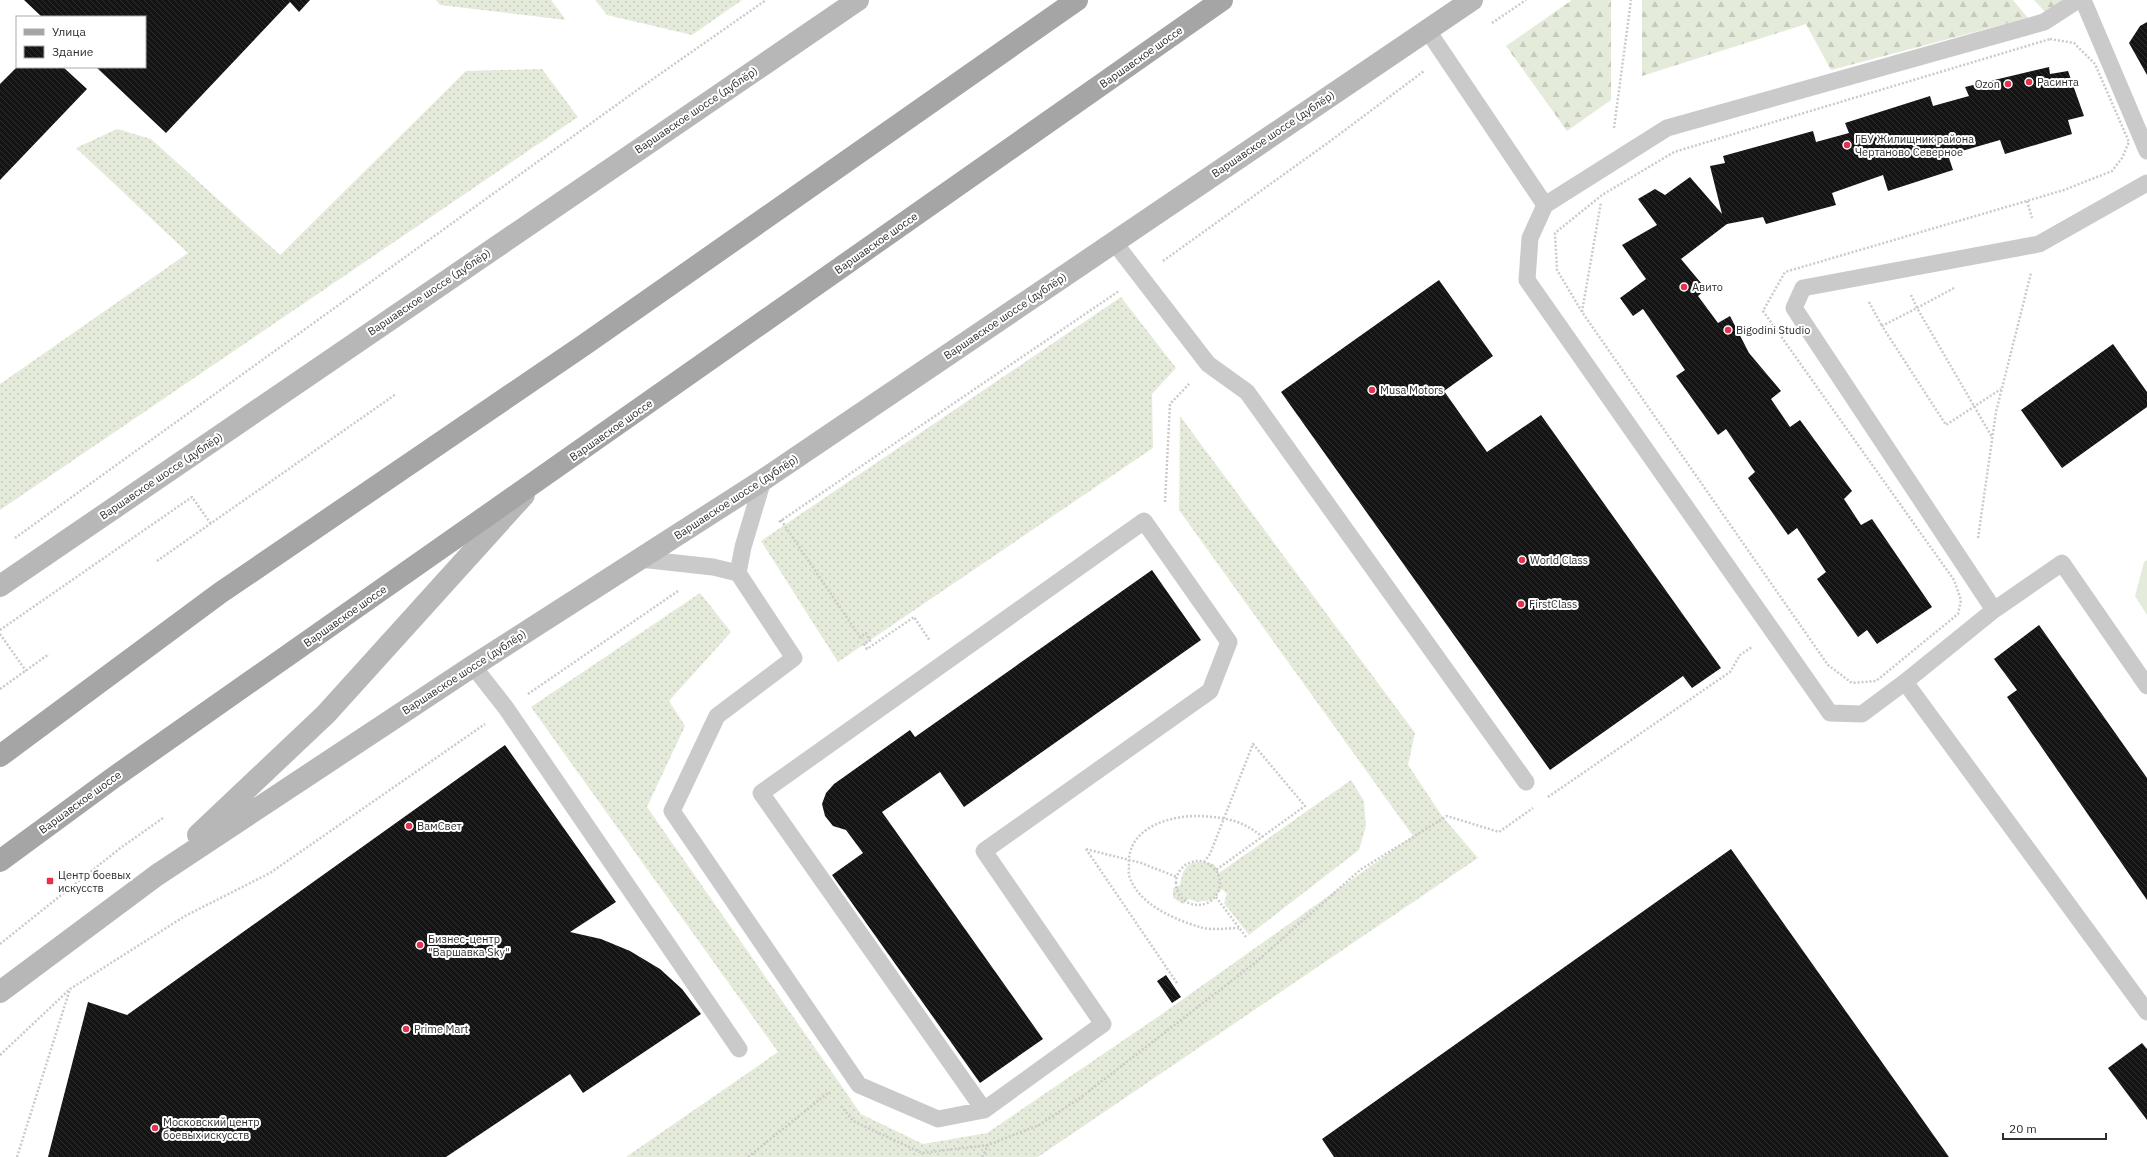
<svg xmlns="http://www.w3.org/2000/svg" width="2147" height="1157" viewBox="0 0 2147 1157" font-family="'IBM Plex Sans',sans-serif">
<defs>
<pattern id="grass-dots" width="8" height="8" patternUnits="userSpaceOnUse"><rect width="8" height="8" fill="#e5ebdb"/><path d="M2 2h.1M6 6h.1" fill="none" stroke="#c5cabc" stroke-width="1.8" stroke-linecap="round"/></pattern>
<pattern id="forest-firs" width="22" height="20" patternUnits="userSpaceOnUse"><rect width="22" height="20" fill="#e5ebdb"/><path d="M5 1l3.5 6h-7zM16 11l3.5 6h-7z" fill="#c5cabc"/></pattern>
<pattern id="building-back-hatch" width="6" height="6" patternUnits="userSpaceOnUse"><rect width="6" height="6" fill="#141414"/><path d="M-1 5l2 2M0 0l6 6M5-1l2 2" fill="none" stroke="#2e2e2e"/></pattern>
</defs>
<rect width="100%" height="100%" fill="#fff"/>
<!-- grass -->
<path fill="url(#grass-dots)" d="M 436,0 L 551,0 L 566,20 L 440,5 Z
M 595,0 L 742,0 L 692,35 L 607,15 Z
M 542,69 L 578,117 L 0,510 L 0,384 L 188,253 L 76,148 L 117,129 L 151,139 L 280,255 L 466,71 Z
M 1121,297 L 1176,368 L 1152,394 L 1153,448 L 838,662 L 761,541 Z
M 1180,416 L 1415,733 L 1408,765 L 1442,816 L 1478,858 L 1038,1157 L 626,1157 L 778,1052 L 531,707 L 700,593 L 731,632 L 669,701 L 685,726 L 647,807 L 861,1114 L 923,1144 L 987,1133 L 1162,1014 L 1413,836 L 1179,510 Z
M 1351,780 L 1364,801 L 1366,826 L 1359,850 L 1249,935 L 1224,903 L 1227,894 L 1222,889 L 1212,900 L 1197,902 L 1189,899 L 1183,904 L 1173,898 L 1173,888 L 1180,885 C 1184,861 1192,860 1214,864 L 1219,873 Z"/>
<!-- forest -->
<path fill="url(#forest-firs)" d="M 1572,0 L 1611,0 L 1611,100 L 1567,131 L 1506,46 Z
M 1642,0 L 2013,0 L 2028,18 L 1831,70 L 1806,24 L 1642,76 Z
M 2034,0 L 2065,0 L 2046,13 Z"/>
<!-- garden -->
<path fill="#e5ebdb" d="M 2147,560 L 2147,615 L 2135,596 L 2144,562 Z"/>
<!-- building -->
<path fill="url(#building-back-hatch)" d="M 24,0 L 310,0 L 299,12 L 290,2 L 166,133 L 96,67 L 145,67 L 145,17 L 42,17 Z
M 2147,22 L 2147,75 L 2129,43 L 2140,26 Z
M 17,67 L 63,67 L 87,89 L 0,180 L 0,84 Z
M 2049,67 L 2050,74 L 2068,71 L 2084,116 L 2068,120 L 2072,134 L 2005,154 L 2000,140 L 1948,155 L 1953,170 L 1888,191 L 1883,175 L 1832,193 L 1836,205 L 1766,224 L 1763,217 L 1727,224 L 1681,259 L 1706,289 L 1698,296 L 1718,323 L 1730,316 L 1749,353 L 1781,391 L 1771,399 L 1790,427 L 1800,420 L 1852,491 L 1844,499 L 1861,525 L 1872,519 L 1932,607 L 1877,644 L 1867,630 L 1858,637 L 1817,579 L 1826,572 L 1797,528 L 1788,535 L 1748,478 L 1755,472 L 1726,429 L 1718,435 L 1676,376 L 1685,370 L 1643,309 L 1633,316 L 1620,298 L 1646,279 L 1622,245 L 1657,225 L 1638,199 L 1655,189 L 1665,195 L 1690,177 L 1722,214 L 1710,166 L 1725,163 L 1723,156 L 1813,131 L 1816,142 L 1849,133 L 1845,123 L 1930,96 L 1933,106 L 1969,96 L 1965,87 Z
M 1439,280 L 1493,356 L 1444,391 L 1487,452 L 1541,415 L 1721,668 L 1692,688 L 1683,676 L 1550,770 L 1281,392 Z
M 2113,344 L 2147,392 L 2147,407 L 2062,468 L 2021,410 Z
M 1152,570 L 1201,640 L 964,807 L 940,772 L 882,812 L 1043,1039 L 980,1083 L 832,875 L 863,853 L 846,830 L 833,826 L 825,816 L 822,804 L 826,793 L 834,784 L 910,730 L 915,737 Z
M 2039,625 L 2147,778 L 2147,900 L 2007,697 L 2017,690 L 1994,659 Z
M 505,745 L 616,902 L 570,932 L 601,939 L 630,951 L 660,969 L 682,989 L 701,1014 L 583,1093 L 570,1074 L 446,1157 L 48,1157 L 88,1002 L 127,1015 Z
M 1731,849 L 1949,1157 L 1334,1157 L 1322,1139 Z
M 1166,975 L 1181,997 L 1172,1003 L 1157,981 Z
M 2142,1043 L 2147,1049 L 2147,1120 L 2108,1068 Z"/>
<g fill="none" stroke-linecap="round" stroke-linejoin="round">
<!-- path -->
<path stroke="#cacaca" stroke-width="2.5" stroke-dasharray="2 2" stroke-linecap="butt" d="M 1492,23 L 1526,0
M 2050,39 L 2074,43 L 2095,64 L 2129,142 L 2122,158 L 2112,171 L 2064,190 L 1785,272 L 1763,311 L 1954,580 L 1961,600 L 1958,614 L 1876,681 L 1852,683 L 1828,665 L 1582,312 L 1557,270 L 1555,233 L 1602,195 L 1674,152 Z
M 1614,128 L 1631,0
M 2027,201 L 2032,218
M 1163,261 L 1329,142 L 1424,71
M 1954,288 L 1917,308 L 1992,437
M 1911,295 L 1917,308 L 1882,326 L 1946,425 L 2001,389
M 1869,302 L 1882,326
M 1582,312 L 1601,202
M 1165,502 L 1170,404 L 1190,383
M 781,520 L 860,637 L 866,633 L 870,641 L 864,644 L 867,649 L 914,617 L 930,641
M 779,522 L 1119,291
M 15,538 L 640,88 L 766,0
M 1978,538 L 1996,412 L 2031,273
M 157,561 L 396,394
M 0,630 L 192,497 L 211,524
M 0,634 L 26,671
M 0,689 L 49,654
M 528,694 L 678,591
M 1548,797 L 1730,672 L 1740,655 L 1752,647
M 1086,849 L 1177,983
M 1086,849 L 1141,863 L 1177,877
M1176 883a22 22 0 1 1 44 0a22 22 0 1 1-44 0Z
M 1204,862 L 1210,854 L 1253,744 L 1305,806 L 1216,870
M 1216,897 L 1246,937
M 1239,928 C 1227,928 1211,931 1200,927 C 1175,920 1139,904 1130,878 C 1128,874 1129,869 1129,866 C 1126,827 1171,815 1201,816 C 1228,818 1241,820 1263,837
M 0,944 L 119,849 L 163,818
M 0,1055 L 70,989
M 841,1106 L 853,1121 L 922,1153 L 988,1145 L 1039,1125 L 1080,1098 L 1256,962 L 1360,870 L 1447,816 L 1499,832 L 1533,808
M 17,1157 L 70,989 L 185,916 L 270,873 L 485,724
M 748,1157 L 829,1092 L 830,1093
M 982,1157 L 988,1146"/>
<!-- lane -->
<path stroke="#cacaca" stroke-width="17" d="M 2083,0 L 2147,151
M 1428,31 L 1545,205 L 1530,238 L 1527,280 L 1830,713 L 1862,714 L 1905,682 L 2147,1012
M 1545,205 L 1667,128 L 2044,22 L 2078,0
M 1114,242 L 1208,364 L 1247,392 L 1526,782
M 640,559 L 713,567 L 738,573 L 794,658 L 717,716 L 672,811 L 859,1085 L 938,1119 L 984,1110 L 1103,1024 L 984,851 L 1210,691 L 1229,642 L 1144,521 L 761,793 L 984,1110
M 738,573 L 743,547 L 763,480
M 1994,610 L 1794,308 L 1803,288 L 2039,244 L 2147,183
M 473,666 L 506,708 L 739,1049
M 1905,682 L 1994,610 L 2062,563 L 2147,686"/>
<!-- secondary -->
<path stroke="#b7b7b7" stroke-width="22" d="M 0,586 L 858,0
M 198,835 L 326,714 L 524,495
M 0,992 L 157,875 L 473,666 L 763,480 L 1472,0"/>
<!-- primary -->
<path stroke="#a5a5a5" stroke-width="22" d="M 0,756 L 220,593 L 584,345 L 1077,0
M 0,861 L 113,778 L 1222,0"/>
</g>
<!-- markers -->
<g fill="#e33150" stroke="#fff" stroke-width="1.5">
<circle cx="2029" cy="82" r="4"/>
<circle cx="2008" cy="84" r="4"/>
<circle cx="1847" cy="145" r="4"/>
<circle cx="1684" cy="287" r="4"/>
<circle cx="1728" cy="330" r="4"/>
<circle cx="1372" cy="390" r="4"/>
<circle cx="1522" cy="560" r="4"/>
<circle cx="1521" cy="604" r="4"/>
<circle cx="409" cy="826" r="4"/>
<rect x="46" y="877" width="8" height="8" rx="2"/>
<circle cx="420" cy="945" r="4"/>
<circle cx="406" cy="1029" r="4"/>
<circle cx="155" cy="1128" r="4"/>
</g>
<g text-anchor="middle" stroke-width="4" stroke-linejoin="round" paint-order="stroke">
<!-- street labels -->
<g font-size="11" fill="#2d2d2d" stroke="#fff">
<text transform="translate(1141 57) rotate(-35)" y="4">Варшавское шоссе</text>
<text transform="translate(696 110) rotate(-34)" y="4">Варшавское шоссе (дублёр)</text>
<text transform="translate(1273 134) rotate(-34)" y="4">Варшавское шоссе (дублёр)</text>
<text transform="translate(876 243) rotate(-35)" y="4">Варшавское шоссе</text>
<text transform="translate(429 292) rotate(-34)" y="4">Варшавское шоссе (дублёр)</text>
<text transform="translate(1005 316) rotate(-34)" y="4">Варшавское шоссе (дублёр)</text>
<text transform="translate(611 430) rotate(-35)" y="4">Варшавское шоссе</text>
<text transform="translate(161 476) rotate(-34)" y="4">Варшавское шоссе (дублёр)</text>
<text transform="translate(736 497) rotate(-33)" y="4">Варшавское шоссе (дублёр)</text>
<text transform="translate(345 616) rotate(-35)" y="4">Варшавское шоссе</text>
<text transform="translate(464 672) rotate(-33)" y="4">Варшавское шоссе (дублёр)</text>
<text transform="translate(80 802) rotate(-36)" y="4">Варшавское шоссе</text>
</g>
<!-- poi labels -->
<g font-size="11" fill="#2d2d2d" stroke="#fff" text-anchor="start">
<text x="2037" y="86">Расинта</text>
<text x="2000" y="88" text-anchor="end">Ozon</text>
<text x="1855" y="143">ГБУ Жилищник района<tspan x="1855" dy="13">Чертаново Северное</tspan></text>
<text x="1692" y="291">Авито</text>
<text x="1736" y="334">Bigodini Studio</text>
<text x="1380" y="394">Musa Motors</text>
<text x="1530" y="564">World Class</text>
<text x="1529" y="608">FirstClass</text>
<text x="417" y="830">ВамСвет</text>
<text x="58" y="879">Центр боевых<tspan x="58" dy="13">искусств</tspan></text>
<text x="428" y="943">Бизнес-центр<tspan x="428" dy="13">"Варшавка Sky"</tspan></text>
<text x="414" y="1033">Prime Mart</text>
<text x="163" y="1126">Московский центр<tspan x="163" dy="13">боевых искусств</tspan></text>
</g>
</g>
<!-- legend -->
<rect x="16" y="16" width="130" height="52" fill="#ffffff" stroke="#ababab"/>
<rect x="24" y="29" width="20" height="6" fill="#a5a5a5" stroke="#ababab"/>
<text x="52" y="36" font-size="12" fill="#2d2d2d">Улица</text>
<rect x="24" y="46" width="20" height="12" fill="url(#building-back-hatch)" stroke="#ababab"/>
<text x="52" y="56" font-size="12" fill="#2d2d2d">Здание</text>
<!-- scale -->
<path d="M2003 1133v6h103v-6" fill="none" stroke="#2d2d2d" stroke-width="2"/>
<text x="2009" y="1133" font-size="12" fill="#2d2d2d" stroke="#ffffff" stroke-width="3" paint-order="stroke">20 m</text>
</svg>
